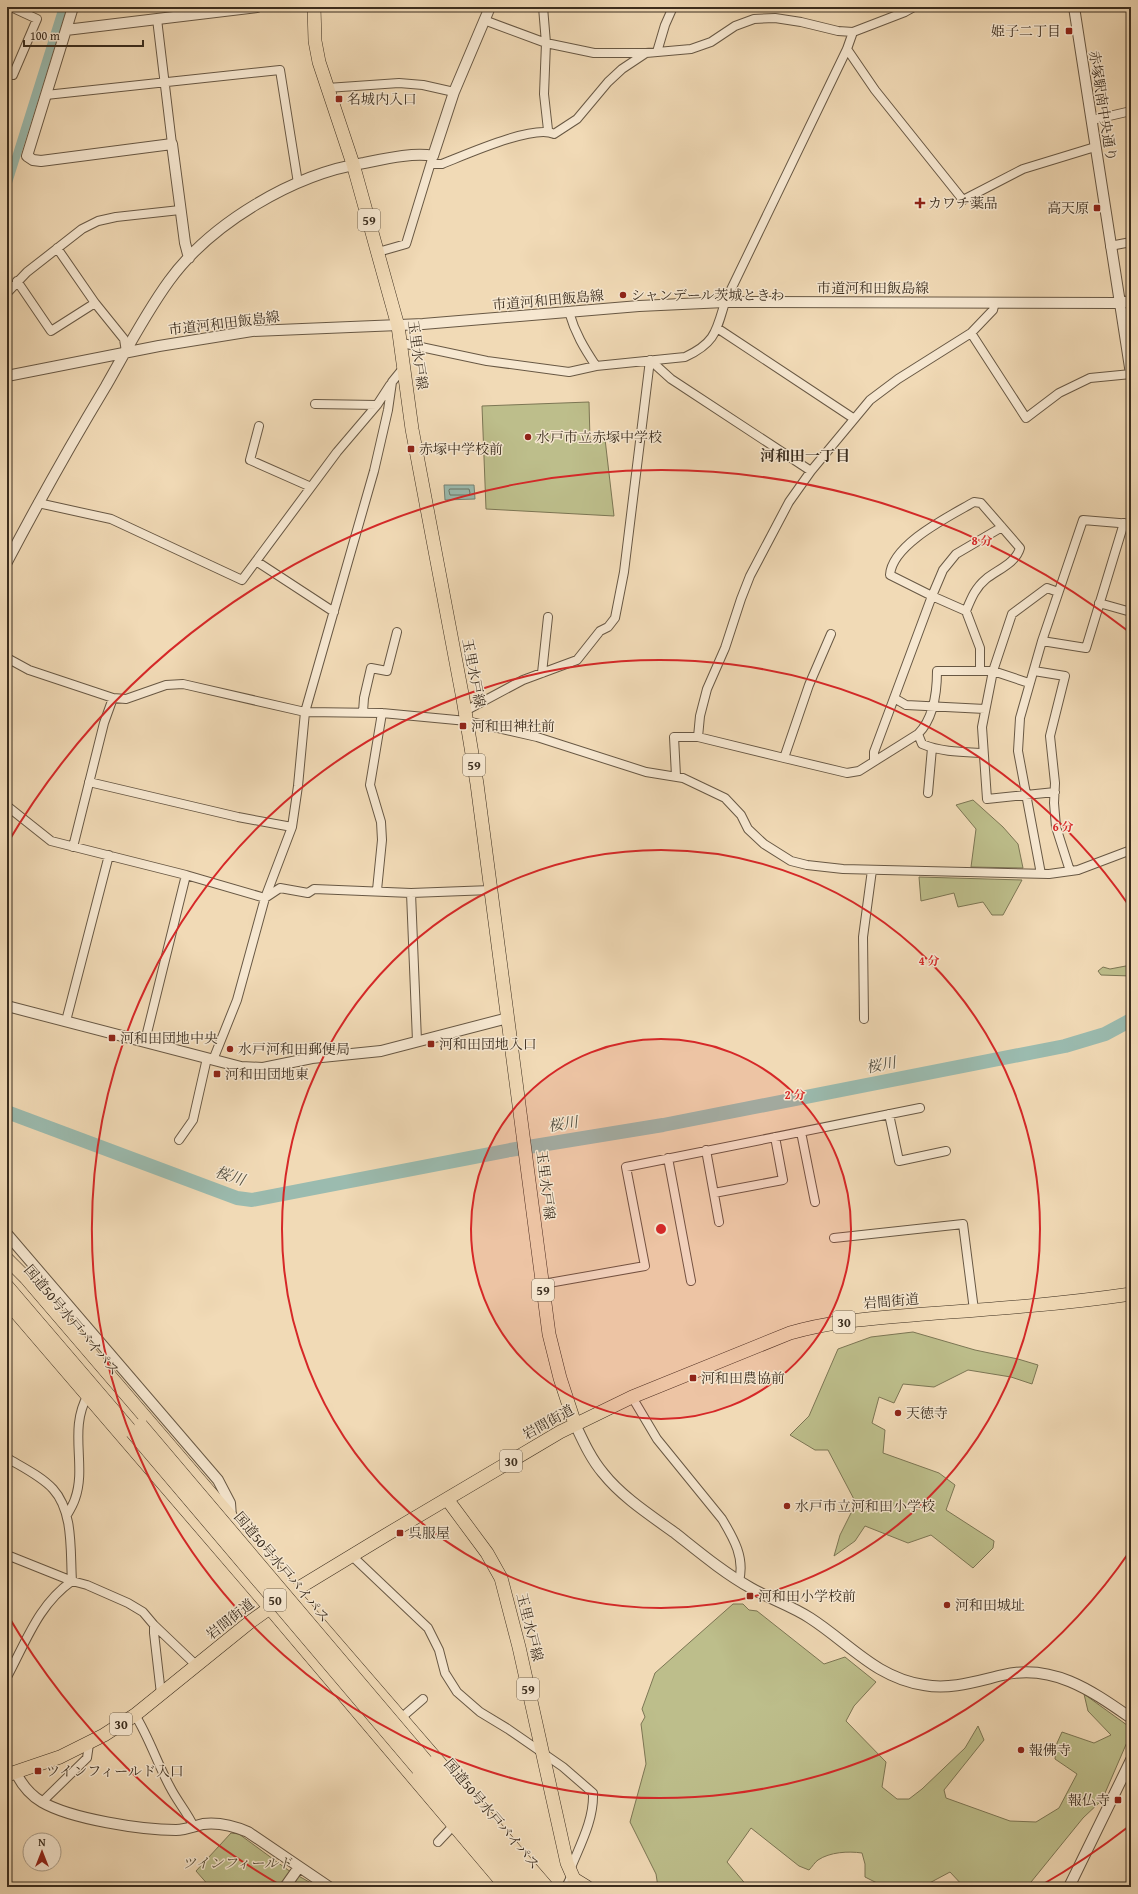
<svg xmlns="http://www.w3.org/2000/svg" width="1138" height="1894" viewBox="0 0 1138 1894" font-family="'Gentium Book Plus','Noto Serif JP',serif">
<rect width="100%" height="100%" fill="#f1dab6"/>
<filter id="stains"><feTurbulence type="fractalNoise" baseFrequency=".005" numOctaves="4"/><feColorMatrix values="0 0 0 0 .2 0 0 0 0 .09 0 0 0 0 .02 0 0 0 .5 -.17"/></filter>
<radialGradient id="worn" r=".72"><stop offset=".6" stop-color="#630" stop-opacity="0"/><stop offset="1" stop-color="#630" stop-opacity=".3"/></radialGradient>
<!-- green -->
<path fill="#bdbe8b" stroke="#7c7654" d="M 589,402 L 590,440 L 605,439 L 614,516 L 486,509 L 482,406 Z
M 973,800 L 1003,827 L 1018,844 L 1023,868 L 971,867 L 976,829 L 956,805 Z
M 919,877 L 1022,880 L 1003,915 L 992,915 L 983,902 L 958,907 L 954,893 L 921,901 Z
M 1131,965 L 1131,976 L 1101,975 L 1098,971 L 1103,967 L 1110,969 Z
M 913,1332 L 975,1350 L 1018,1359 L 1038,1365 L 1032,1384 L 1011,1377 L 968,1370 L 934,1387 L 903,1384 L 894,1403 L 879,1397 L 872,1423 L 885,1430 L 883,1453 L 939,1473 L 955,1485 L 946,1510 L 994,1541 L 993,1548 L 973,1568 L 931,1535 L 908,1543 L 865,1526 L 855,1541 L 834,1556 L 840,1535 L 856,1503 L 828,1450 L 815,1450 L 790,1435 L 809,1416 L 838,1349 L 871,1337 Z
M 733,1604 L 743,1604 L 749,1610 L 757,1611 L 824,1664 L 845,1657 L 876,1682 L 854,1706 L 846,1721 L 886,1762 L 882,1787 L 897,1799 L 909,1799 L 922,1789 L 965,1748 L 978,1726 L 984,1740 L 944,1790 L 946,1798 L 1010,1821 L 1036,1822 L 1059,1808 L 1077,1774 L 1055,1759 L 1057,1743 L 1062,1732 L 1094,1743 L 1111,1735 L 1088,1711 L 1084,1694 L 1131,1728 L 1131,1733 L 1102,1800 L 1083,1818 L 1027,1887 L 964,1887 L 950,1872 L 922,1887 L 885,1887 L 865,1877 L 865,1864 L 862,1853 C 848,1851 830,1852 818,1860 C 815,1862 812,1867 809,1870 L 799,1866 L 751,1828 L 727,1862 L 748,1887 L 658,1887 L 656,1874 L 630,1822 L 646,1764 L 641,1724 L 645,1717 L 642,1709 L 655,1673 Z
M 231,1833 L 239,1834 L 288,1870 L 318,1887 L 210,1887 L 196,1871 Z"/>
<!-- water -->
<path fill="#9bbbaf" stroke="#758275" d="M 444,485 L 474,485 L 475,499 L 445,500 Z"/>
<g fill="none" stroke-linecap="round" stroke-linejoin="round">
<!-- shore -->
<path stroke="#6b7466" stroke-width="1" d="M 450,489 L 469,489 L 470,493 L 469,495 L 450,495 L 449,491 Z"/>
<!-- canal -->
<path stroke="#9bbbaf" stroke-width="8" d="M 7,186 L 63,7"/>
<!-- river -->
<path stroke="#9bbbaf" stroke-width="14" d="M 7,1112 L 237,1198 L 252,1200 L 510,1150 L 663,1125 L 1065,1046 L 1105,1034 L 1131,1020"/>
<defs>
<path id="minor" d="M 543,7 L 546,43 L 544,94 L 548,130
M 157,19 L 172,144
M 484,20 L 546,43 L 594,53 L 645,53
M 847,49 L 875,90 L 963,200 L 1023,169 L 1095,147
M 657,52 L 665,25 L 673,7
M 7,73 L 13,75 L 37,19 L 11,7
M 327,88 L 399,83 L 423,85 L 454,92
M 46,95 L 280,70 L 298,183
M 1092,120 L 1131,111
M 431,164 L 442,164 C 465,155 534,124 554,134 L 577,119 L 608,82 L 622,69 L 646,53 L 691,49 L 711,42 L 735,26 L 754,19 L 775,18 L 801,22 L 838,31 L 853,32 L 905,12 L 914,7
M 1110,246 L 1131,242
M 57,248 L 95,303 L 124,339 L 126,352
M 378,252 L 406,244 L 432,159
M 17,281 L 51,331 L 95,303
M 7,293 L 27,272 L 82,229 L 98,221 L 116,217 L 180,210
M 569,312 C 575,333 584,348 596,366
M 717,328 L 853,418
M 971,333 L 1026,418 L 1059,393 L 1090,378 L 1131,374
M 402,343 L 487,361 L 569,372 L 596,366 L 685,357 C 715,343 716,332 725,302 L 847,49 L 853,32
M 650,360 L 671,379 L 811,471
M 315,404 L 377,405 L 390,385
M 259,426 L 250,460 L 311,487
M 38,503 L 111,519 L 242,580 L 337,452 L 377,405
M 256,561 L 334,612
M 1099,603 L 1131,612
M 966,611 C 971,599 975,588 986,579 C 997,570 1016,563 1020,548 L 981,503 L 974,502 C 950,516 892,544 890,575 L 932,596 L 966,611 L 980,648 L 980,671
M 1042,641 L 1086,648 L 1124,523
M 7,658 L 29,670 L 113,698 L 126,699 L 166,685 L 183,684 L 305,712 L 382,713 L 467,721 L 537,737 L 646,772 L 683,778 L 725,798 L 741,815 L 748,829 L 764,844 L 791,861 L 807,865 L 843,869 L 1049,874 L 1078,870 L 1131,850
M 1034,671 L 1065,676 L 1050,736 L 1055,783 L 1054,803 L 1056,827 L 1070,871
M 542,673 L 548,617
M 894,698 L 906,705 L 985,709
M 465,711 L 523,680 L 577,660 L 600,631 L 608,627 L 615,618 L 624,572 L 650,360
M 363,712 L 364,698 L 371,668 L 387,671 L 397,632
M 918,734 L 922,744 C 941,752 962,752 983,753
M 698,737 L 784,758 L 809,685 L 831,634
M 784,758 L 847,773 L 859,771 L 918,734 C 934,718 937,692 937,671 L 993,671 L 1029,683
M 874,761 L 874,752 L 932,596 L 943,570 L 956,554 L 1002,527
M 676,776 L 674,737 L 698,737 L 700,716 L 707,689 L 725,648 L 741,599 L 750,576 L 789,502 L 811,471 L 870,400 L 898,379 L 971,333 L 993,310 L 995,302
M 89,782 L 238,817 L 292,827
M 1055,792 L 987,799 L 982,727 L 993,671 L 1012,614 L 1047,588 L 1058,592
M 928,793 L 932,748
M 7,806 L 51,841 L 186,875 L 265,898 L 280,888 L 308,893 L 314,889 L 411,893 L 491,890
M 73,847 L 104,723 L 113,698
M 1041,874 L 1018,751 L 1020,718 L 1042,641 L 1083,520 L 1131,524
M 377,890 L 382,840 L 381,822 L 370,785 L 382,713
M 411,893 L 417,1041
M 864,1019 L 863,937 L 872,870
M 66,1021 L 109,855
M 145,1041 L 186,875
M 213,1060 L 237,1000 L 265,898 L 292,827 L 298,786 L 305,712 L 374,471 L 388,410 L 392,382 L 405,366
M 889,1114 L 899,1161 L 946,1151
M 801,1132 L 815,1202
M 179,1140 L 193,1120 L 207,1058
M 706,1150 L 719,1222
M 668,1158 L 691,1281
M 714,1193 L 783,1180 L 775,1137
M 834,1238 L 963,1224 L 974,1310
M 543,1284 L 645,1266 L 626,1167 L 920,1108
M 632,1397 L 657,1439 L 722,1519 C 734,1539 745,1558 739,1581
M 7,1458 C 22,1467 41,1476 53,1489 C 74,1512 70,1552 72,1581
M 67,1515 C 70,1510 73,1505 75,1499 C 87,1466 68,1429 88,1395
M 7,1555 L 72,1581 L 87,1585 L 128,1603 L 143,1612 L 154,1625 L 196,1665
M 351,1555 L 428,1628 L 439,1650 L 445,1673 L 457,1692 L 480,1712 L 508,1729 L 563,1767 L 593,1793 C 594,1820 580,1845 570,1870
M 154,1625 L 154,1633 L 161,1694
M 7,1677 C 26,1642 38,1605 72,1581
M 135,1715 C 149,1737 157,1763 170,1787 C 177,1801 187,1812 194,1827
M 401,1718 L 423,1699
M 42,1802 L 87,1758 L 89,1744
M 438,1842 L 453,1826
M 566,1887 L 572,1875"/>
<path id="tertiary" d="M 73,7 L 27,156 L 33,160 L 41,161 L 172,144 L 185,243 L 189,258
M 1074,7 L 1131,374
M 66,30 L 257,7
M 7,376 L 159,346 L 252,331 L 423,324 L 639,306 L 725,302 L 1119,303 L 1131,301
M 7,562 C 38,503 71,444 106,386 C 126,351 145,314 169,281 C 211,223 294,174 364,163 C 384,159 414,152 433,156 L 454,92 L 490,7
M 7,1006 L 241,1067 L 263,1068 L 312,1058 L 381,1051 L 508,1018
M 7,1234 L 218,1480 L 230,1503 L 231,1517
M 575,1424 C 583,1441 591,1459 603,1473 C 622,1497 650,1515 675,1533 C 699,1552 724,1573 751,1588 C 770,1599 792,1606 810,1618 C 849,1643 876,1678 924,1685 C 951,1690 977,1681 1003,1675 C 1053,1663 1092,1691 1131,1718
M 16,1773 C 22,1785 30,1795 42,1802 C 71,1819 142,1830 176,1830 C 185,1830 195,1826 203,1824 C 219,1822 234,1826 248,1832 L 329,1887
M 285,1887 L 299,1867
M 1069,1887 L 1131,1760"/>
<path id="primary" d="M 314,7 L 315,41 L 319,62 L 353,164 L 398,326 L 412,429 L 463,699 L 477,784 L 549,1334 L 560,1378 L 575,1424
M 447,1499 L 487,1553 L 501,1578 L 519,1647 L 567,1863 L 574,1879 L 587,1887
M 7,1775 L 60,1757 L 104,1735 L 135,1715 L 250,1622 L 292,1592 L 386,1535 L 560,1432 L 632,1397 L 790,1333 C 834,1320 880,1318 925,1314 C 994,1309 1063,1304 1131,1294"/>
<path id="trunk" d="M 7,1259 L 26,1278 L 231,1517 L 292,1592 L 547,1887
M 7,1286 L 132,1432
M 7,1302 L 257,1593 L 506,1887
M 426,1761 L 533,1887
M 418,1769 L 518,1887"/>
</defs>
<!-- minor casing -->
<use href="#minor" stroke="#685844" stroke-width="10"/>
<!-- tertiary casing -->
<use href="#tertiary" stroke="#685844" stroke-width="12"/>
<!-- primary casing -->
<use href="#primary" stroke="#3b2d1e" stroke-width="14"/>
<!-- trunk casing -->
<use href="#trunk" stroke="#3b2d1e" stroke-width="14"/>
<!-- minor -->
<use href="#minor" stroke="#f6e7d0" stroke-width="8"/>
<!-- tertiary -->
<use href="#tertiary" stroke="#f6e7d0" stroke-width="10"/>
<!-- primary -->
<use href="#primary" stroke="#f1dab6" stroke-width="13"/>
<!-- trunk -->
<use href="#trunk" stroke="#f1dab6" stroke-width="13"/>
<defs>
<path id="trunk-bridge" d="M 141,1425 L 426,1761
M 132,1432 L 418,1769"/>
</defs>
<!-- trunk-bridge casing -->
<use href="#trunk-bridge" stroke="#3b2d1e" stroke-width="14" stroke-linecap="butt"/>
<!-- trunk-bridge -->
<use href="#trunk-bridge" stroke="#f1dab6" stroke-width="13"/>
</g>
<!-- distance rings -->
<circle cx="661" cy="1229" r="190" fill="#d62828" fill-opacity=".12"/>
<g fill="none" stroke="#d62828" stroke-width="2">
<circle cx="661" cy="1229" r="190"/>
<circle cx="661" cy="1229" r="379"/>
<path d="M1130 1551A569 569 0 1 1 1130 907"/>
<path d="M1128 1827A759 759 0 0 1 1040 1886M282 1886A759 759 0 0 1 7 1614M7 844A759 759 0 0 1 1128 631"/>
</g>
<!-- markers -->
<g fill="#8f2418" stroke="#f6e7d0" stroke-width="1.5">
<rect x="1065" y="27" width="8" height="8" rx="2"/>
<rect x="335" y="95" width="8" height="8" rx="2"/>
<path d="M918 197h4v4h4v4h-4v4h-4v-4h-4v-4h4z"/>
<rect x="1093" y="204" width="8" height="8" rx="2"/>
<circle cx="623" cy="295" r="4"/>
<circle cx="528" cy="437" r="4"/>
<rect x="407" y="445" width="8" height="8" rx="2"/>
<rect x="459" y="722" width="8" height="8" rx="2"/>
<rect x="108" y="1034" width="8" height="8" rx="2"/>
<rect x="427" y="1040" width="8" height="8" rx="2"/>
<circle cx="230" cy="1049" r="4"/>
<rect x="213" y="1070" width="8" height="8" rx="2"/>
<rect x="689" y="1374" width="8" height="8" rx="2"/>
<circle cx="898" cy="1413" r="4"/>
<circle cx="787" cy="1506" r="4"/>
<rect x="396" y="1529" width="8" height="8" rx="2"/>
<rect x="746" y="1592" width="8" height="8" rx="2"/>
<circle cx="947" cy="1605" r="4"/>
<circle cx="1021" cy="1750" r="4"/>
<rect x="34" y="1767" width="8" height="8" rx="2"/>
<rect x="1114" y="1796" width="8" height="8" rx="2"/>
</g>
<g text-anchor="middle" stroke-width="3" stroke-linejoin="round" paint-order="stroke">
<!-- shield labels -->
<g fill="#f6e7d0" stroke="#736553" stroke-width="1">
<rect x="358" y="209" width="22" height="22" rx="3"/>
<rect x="463" y="754" width="22" height="22" rx="3"/>
<rect x="532" y="1279" width="22" height="22" rx="3"/>
<rect x="833" y="1311" width="22" height="22" rx="3"/>
<rect x="500" y="1450" width="22" height="22" rx="3"/>
<rect x="264" y="1589" width="22" height="22" rx="3"/>
<rect x="517" y="1678" width="22" height="22" rx="3"/>
<rect x="110" y="1713" width="22" height="22" rx="3"/>
</g>
<g font-size="13" font-weight="bold" fill="#3b2d1e">
<text x="369" y="225">59</text>
<text x="474" y="770">59</text>
<text x="543" y="1295">59</text>
<text x="844" y="1327">30</text>
<text x="511" y="1466">30</text>
<text x="275" y="1605">50</text>
<text x="528" y="1694">59</text>
<text x="121" y="1729">30</text>
</g>
<!-- poi labels -->
<g font-size="14" fill="#3b2d1e" stroke="#f6e7d0" text-anchor="start">
<text x="1061" y="36" text-anchor="end">姫子二丁目</text>
<text x="347" y="104">名城内入口</text>
<text x="928" y="208">カワチ薬品</text>
<text x="1089" y="213" text-anchor="end">高天原</text>
<text x="631" y="300">シャンデール茨城ときわ</text>
<text x="536" y="442">水戸市立赤塚中学校</text>
<text x="419" y="454">赤塚中学校前</text>
<text x="471" y="731">河和田神社前</text>
<text x="120" y="1043">河和田団地中央</text>
<text x="439" y="1049">河和田団地入口</text>
<text x="238" y="1054">水戸河和田郵便局</text>
<text x="225" y="1079">河和田団地東</text>
<text x="701" y="1383">河和田農協前</text>
<text x="906" y="1418">天徳寺</text>
<text x="795" y="1511">水戸市立河和田小学校</text>
<text x="408" y="1538">呉服屋</text>
<text x="758" y="1601">河和田小学校前</text>
<text x="955" y="1610">河和田城址</text>
<text x="1029" y="1755">報佛寺</text>
<text x="46" y="1776">ツインフィールド入口</text>
<text x="1110" y="1805" text-anchor="end">報仏寺</text>
</g>
<!-- street labels -->
<g font-size="14" fill="#3b2d1e" stroke="#f6e7d0">
<text transform="translate(1103 106) rotate(81)" y="5">赤塚駅南中央通り</text>
<text x="873" y="293">市道河和田飯島線</text>
<text transform="translate(548 300) rotate(-5)" y="5">市道河和田飯島線</text>
<text transform="translate(224 323) rotate(-7)" y="5">市道河和田飯島線</text>
<text transform="translate(418 355) rotate(82)" y="5">玉里水戸線</text>
<text transform="translate(474 673) rotate(79)" y="5">玉里水戸線</text>
<text transform="translate(546 1185) rotate(83)" y="5">玉里水戸線</text>
<text transform="translate(891 1301) rotate(-5)" y="5">岩間街道</text>
<text transform="translate(72 1320) rotate(50)" y="5">国道50号水戸バイパス</text>
<text transform="translate(548 1422) rotate(-29)" y="5">岩間街道</text>
<text transform="translate(282 1567) rotate(50)" y="5">国道50号水戸バイパス</text>
<text transform="translate(230 1619) rotate(-38)" y="5">岩間街道</text>
<text transform="translate(530 1627) rotate(76)" y="5">玉里水戸線</text>
<text transform="translate(492 1814) rotate(50)" y="5">国道50号水戸バイパス</text>
</g>
<!-- park labels -->
<g font-size="14" font-style="italic" fill="#554a34" stroke="#f6e7d0">
<text x="237" y="1868">ツインフィールド</text>
</g>
<!-- neighbourhood labels -->
<g font-size="15" font-weight="bold" fill="#3b2d1e" stroke="#f6e7d0">
<text x="805" y="461">河和田一丁目</text>
</g>
<!-- water labels -->
<g font-size="15" font-style="italic" fill="#535042" stroke="#f6e7d0">
<text transform="translate(881 1065) rotate(-11)" y="5">桜川</text>
<text transform="translate(563 1124) rotate(-9)" y="5">桜川</text>
<text transform="translate(230 1176) rotate(18)" y="5">桜川</text>
</g>
</g>
<circle cx="661" cy="1229" r="6" fill="#d62828" stroke="#f6e7d0" stroke-width="2"/>
<g font-size="12" text-anchor="middle" font-weight="bold" fill="#d62828" stroke="#f6e7d0" stroke-width="3" stroke-linejoin="round" paint-order="stroke">
<text x="982" y="545">8 分</text>
<text x="1063" y="831">6 分</text>
<text x="929" y="965">4 分</text>
<text x="795" y="1099">2 分</text>
</g>
<!-- margin -->
<rect width="1138" height="1894" fill="none" stroke="#f1dab6" stroke-width="24"/>
<rect x="8" y="8" width="1122" height="1878" fill="none" stroke="#3b2d1e" stroke-width="2"/>
<rect x="12" y="12" width="1114" height="1870" fill="none" stroke="#3b2d1e"/>
<!-- north arrow -->
<g transform="translate(42 1852)"><circle r="19" fill="#f6e7d0" stroke="#ab9d89"/>
<path d="M0-3L7 15L0 10L-7 15Z" fill="#8f2418"/>
<text y="-6" font-size="11" font-weight="bold" text-anchor="middle" fill="#3b2d1e">N</text>
</g>
<!-- scale -->
<path d="M24 40v6h119v-6" fill="none" stroke="#3b2d1e" stroke-width="2"/>
<text x="30" y="40" font-size="12" fill="#3b2d1e" stroke="#f6e7d0" stroke-width="3" paint-order="stroke">100 m</text>
<rect width="100%" height="100%" filter="url(#stains)"/>
<rect width="100%" height="100%" fill="url(#worn)"/>
</svg>
